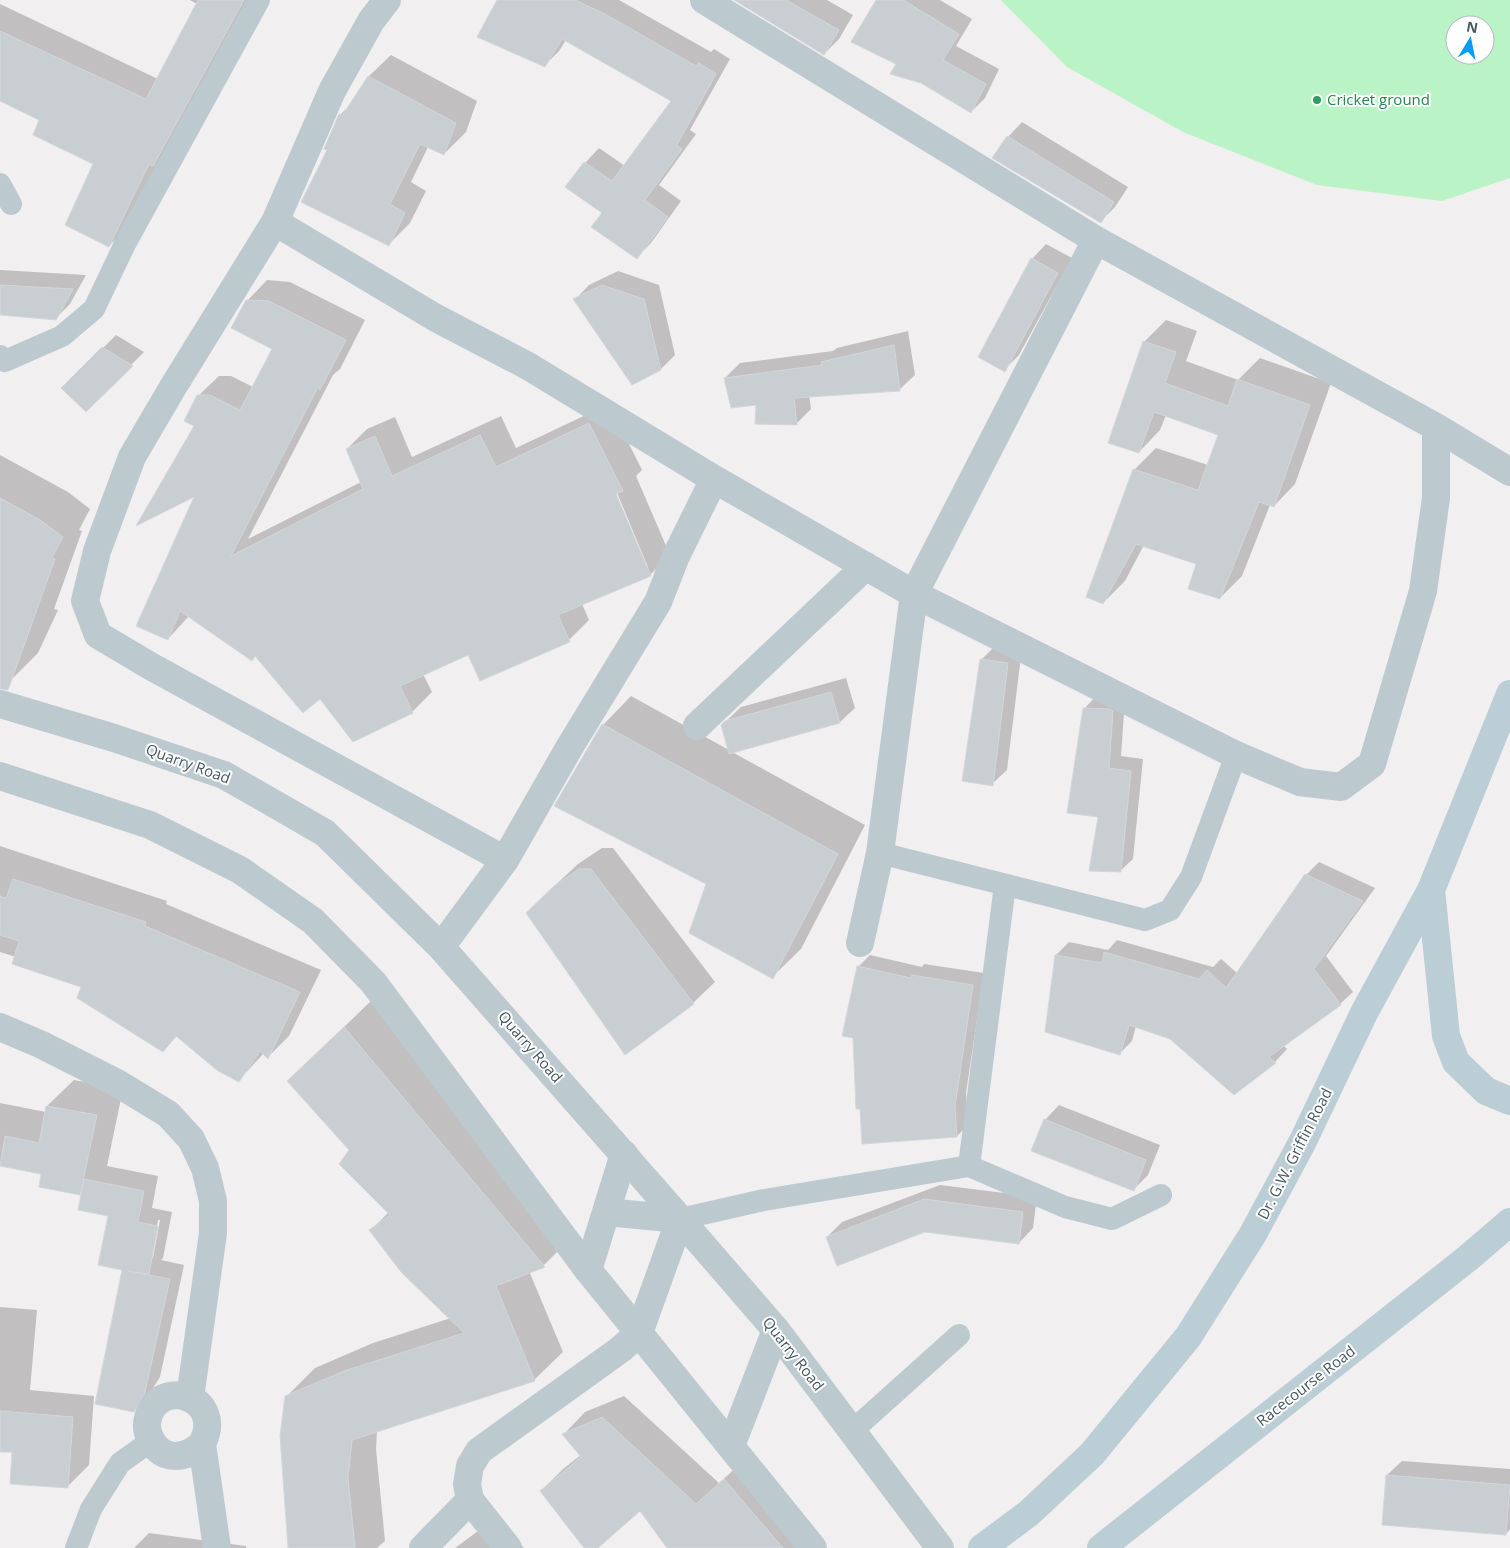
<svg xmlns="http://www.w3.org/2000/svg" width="1510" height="1548" viewBox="0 0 1510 1548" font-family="'Open Sans',sans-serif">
<rect width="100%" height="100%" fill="#f2eff0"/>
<!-- green -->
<path fill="#baf3c5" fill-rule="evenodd" d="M 1001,0 L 1510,0 L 1510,178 L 1442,201 L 1317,185 L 1183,132 L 1067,67 ZM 1455,25 L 1485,25 L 1485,55 L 1455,55 Z"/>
<!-- shadow -->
<path fill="#0003" fill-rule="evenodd" d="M 190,0 L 251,0 L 127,228 L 109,246 L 95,163 L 41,119 L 0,100 L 0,4 L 158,79 L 197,4 Z
M 498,0 L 619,0 L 711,52 L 714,49 L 730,59 L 690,130 L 696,134 L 659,185 L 681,201 L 651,243 L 636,258 L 603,213 L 585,163 L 599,148 L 625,166 L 673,101 L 566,40 L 559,51 L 544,66 Z
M 736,0 L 827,0 L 853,15 L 839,39 L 824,54 Z
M 877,0 L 940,0 L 972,19 L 956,46 L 999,69 L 985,98 L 971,112 L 897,64 L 851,41 Z
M 391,55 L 477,101 L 466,132 L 444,154 L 428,147 L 411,182 L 426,191 L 410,223 L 388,245 L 329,150 L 340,115 L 351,104 L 369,76 Z
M 1022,122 L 1128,187 L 1115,207 L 1100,222 L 994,158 L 1008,137 Z
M 1046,244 L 1072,258 L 1019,355 L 1004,370 L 1032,259 Z
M 0,270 L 86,275 L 70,304 L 55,319 L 0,313 Z
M 618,271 L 659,285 L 675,355 L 661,369 L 575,300 L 589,285 Z
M 267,280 L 290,282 L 365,320 L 340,369 L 333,375 L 248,539 L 361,482 L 347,449 L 367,429 L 395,417 L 412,457 L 501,416 L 516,448 L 609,404 L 642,470 L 636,476 L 670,555 L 650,575 L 582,604 L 589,620 L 569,640 L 469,653 L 423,674 L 432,692 L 412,712 L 320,697 L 256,655 L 252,660 L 189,616 L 168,639 L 197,494 L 196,425 L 198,396 L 219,376 L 231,376 L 253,387 L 273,349 L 247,301 ZM 615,488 L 648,567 L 646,567 L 612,489 Z
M 1166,320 L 1197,331 L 1186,361 L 1238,380 L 1260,358 L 1331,383 L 1295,484 L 1274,506 L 1270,505 L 1242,576 L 1220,598 L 1198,564 L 1144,545 L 1125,581 L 1103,603 L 1134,470 L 1156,448 L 1208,465 L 1220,434 L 1166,415 L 1160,430 L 1139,452 L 1144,342 Z
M 908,331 L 915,375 L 900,389 L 809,395 L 811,409 L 796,424 L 757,404 L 725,378 L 740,363 L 833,351 L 837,348 Z
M 116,335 L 144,352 L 86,410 L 63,388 Z
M 0,455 L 68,492 L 90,509 L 79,530 L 82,531 L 54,609 L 58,610 L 38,653 L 10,681 L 0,677 Z
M 996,645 L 1022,648 L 1007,770 L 992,784 L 981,660 Z
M 846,678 L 855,708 L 840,722 L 732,752 L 865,825 L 801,949 L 772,977 L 707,883 L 603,725 L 631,696 L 729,750 L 722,725 L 741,707 Z
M 1096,696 L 1125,699 L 1121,756 L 1143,759 L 1133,859 L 1120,871 L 1100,816 L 1084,709 Z
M 0,846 L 167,901 L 166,904 L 321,970 L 289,1036 L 268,1057 L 264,1053 L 239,1080 L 177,1036 L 162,1051 L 82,986 L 16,957 L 0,952 Z
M 602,848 L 613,848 L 715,982 L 693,1003 L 549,891 L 578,864 Z
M 1319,862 L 1375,888 L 1326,956 L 1353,992 L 1340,1004 L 1283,1045 L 1287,1049 L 1275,1062 L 1234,1093 L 1171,1038 L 1136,1026 L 1132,1041 L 1119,1054 L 1046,1032 L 1056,955 L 1069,942 L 1108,950 L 1117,940 L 1213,967 L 1221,959 L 1238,974 L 1306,875 Z
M 870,955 L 922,967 L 924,964 L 984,973 L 966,1093 L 968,1125 L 957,1136 L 858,967 Z
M 373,999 L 572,1237 L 544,1265 L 529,1271 L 563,1352 L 534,1380 L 377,1431 L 376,1449 L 385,1541 L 377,1548 L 289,1548 L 286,1397 L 315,1368 L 373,1343 L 451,1318 L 371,1230 L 389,1212 L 351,1150 L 317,1053 Z
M 74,1080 L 123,1089 L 107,1166 L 158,1176 L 152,1208 L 172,1212 L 163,1258 L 161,1260 L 184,1265 L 160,1377 L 148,1396 L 133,1410 L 124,1268 L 110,1215 L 83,1190 L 80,1193 L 42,1173 L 0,1165 L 0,1103 L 46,1112 L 47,1106 ZM 158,1220 L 160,1220 L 153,1258 L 151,1258 Z
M 1059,1105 L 1160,1145 L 1148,1175 L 1134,1189 L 1045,1120 Z
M 940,1185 L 1037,1197 L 1033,1228 L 1019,1243 L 925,1231 L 827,1237 L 842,1222 Z
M 0,1307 L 37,1310 L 30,1390 L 94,1396 L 89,1465 L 67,1487 L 13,1451 L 0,1450 Z
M 624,1396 L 719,1483 L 747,1458 L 823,1548 L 669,1548 L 640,1510 L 596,1548 L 585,1548 L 541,1491 L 563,1469 L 581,1455 L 564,1434 L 585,1412 Z
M 1402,1461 L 1510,1469 L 1510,1529 L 1506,1534 L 1387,1475 Z
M 497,1517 L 524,1548 L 455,1548 Z
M 149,1533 L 246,1546 L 246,1548 L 134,1548 Z"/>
<!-- building -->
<path fill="#c9ced2" stroke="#d3d7db" d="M 198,0 L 244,0 L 153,166 L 149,164 L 109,247 L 65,225 L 93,164 L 33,135 L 39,120 L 0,101 L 0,31 L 146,99 Z
M 497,0 L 575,0 L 605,14 L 696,66 L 699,63 L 716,74 L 677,145 L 682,149 L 645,200 L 668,217 L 637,259 L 591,227 L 602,213 L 565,187 L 584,162 L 612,181 L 671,101 L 562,39 L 545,67 L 477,37 Z
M 734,0 L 786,0 L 839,30 L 824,55 Z
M 876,0 L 903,0 L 959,34 L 943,60 L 986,84 L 971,113 L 921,83 L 890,74 L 896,64 L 851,42 Z
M 368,76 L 456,123 L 444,155 L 420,144 L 390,204 L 405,213 L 389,246 L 301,202 L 327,150 L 324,149 L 339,114 L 342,116 Z
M 1007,136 L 1114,202 L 1101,223 L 992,158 Z
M 1031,258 L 1058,273 L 1005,372 L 978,357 Z
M 0,285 L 73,289 L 56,320 L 0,315 Z
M 602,285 L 644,299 L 661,370 L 632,385 L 573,299 Z
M 246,300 L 269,301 L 346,340 L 320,390 L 318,387 L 231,556 L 363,489 L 346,449 L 375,436 L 392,476 L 480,435 L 496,467 L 589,423 L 623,491 L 616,494 L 651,576 L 558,615 L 570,642 L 480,681 L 468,655 L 400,686 L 413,713 L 353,742 L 320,699 L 303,713 L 255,656 L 252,661 L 180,611 L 168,640 L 136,626 L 194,497 L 136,526 L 194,426 L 184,421 L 197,395 L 210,395 L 240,410 L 272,349 L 231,328 Z
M 1143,341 L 1176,352 L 1165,383 L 1228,406 L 1237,379 L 1310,405 L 1274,507 L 1259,502 L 1220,599 L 1188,589 L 1196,564 L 1136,544 L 1103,604 L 1086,597 L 1133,469 L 1198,490 L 1218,435 L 1154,412 L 1139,453 L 1108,443 Z
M 894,345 L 900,391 L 794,398 L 797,425 L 755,424 L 756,405 L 731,408 L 724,378 L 822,365 L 821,362 Z
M 102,347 L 133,366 L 86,412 L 61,388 Z
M 0,498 L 40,520 L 63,537 L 52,558 L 55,559 L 8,690 L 0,689 Z
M 980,659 L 1008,663 L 993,786 L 962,781 Z
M 831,692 L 840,723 L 729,754 L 721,725 L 725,721 Z
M 1083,708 L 1110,709 L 1113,711 L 1109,768 L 1131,771 L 1121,872 L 1089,871 L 1098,817 L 1067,813 Z
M 602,724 L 838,854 L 773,979 L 689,933 L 706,884 L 554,806 Z
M 579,869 L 591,869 L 694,1004 L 625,1055 L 526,913 L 554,886 Z
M 1305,874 L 1363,901 L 1314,969 L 1341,1005 L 1269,1057 L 1276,1063 L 1234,1095 L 1170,1039 L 1129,1025 L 1120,1055 L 1045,1032 L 1055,955 L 1102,963 L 1104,952 L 1199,979 L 1207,970 L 1226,988 Z
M 13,879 L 146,922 L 145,926 L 300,992 L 268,1059 L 260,1051 L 239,1082 L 218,1071 L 176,1036 L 163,1052 L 77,998 L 81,987 L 12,964 L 19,941 L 0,935 L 0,896 L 6,898 Z
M 857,966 L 911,978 L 912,975 L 973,985 L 955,1106 L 957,1137 L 862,1144 L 860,1109 L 856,1109 L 853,1038 L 842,1036 Z
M 344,1027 L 545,1267 L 496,1286 L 535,1381 L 352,1440 L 348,1478 L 355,1548 L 288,1548 L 280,1436 L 285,1396 L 344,1371 L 464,1333 L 401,1272 L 369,1230 L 390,1215 L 339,1164 L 349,1150 L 287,1081 Z
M 46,1106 L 97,1115 L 80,1195 L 39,1187 L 41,1174 L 0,1166 L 5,1136 L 39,1143 Z
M 1044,1119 L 1146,1160 L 1134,1191 L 1031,1151 Z
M 84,1179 L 144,1191 L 138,1222 L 158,1226 L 149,1274 L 128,1271 L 170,1279 L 145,1392 L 134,1412 L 95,1404 L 122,1270 L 98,1265 L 108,1216 L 78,1210 Z
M 924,1199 L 1023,1212 L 1019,1244 L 925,1232 L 837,1266 L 826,1237 Z
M 0,1411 L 73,1417 L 68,1488 L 10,1484 L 12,1452 L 0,1452 Z
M 602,1417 L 696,1504 L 724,1479 L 783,1548 L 667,1548 L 640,1511 L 598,1548 L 584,1548 L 540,1491 L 581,1457 L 562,1434 Z
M 1386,1475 L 1510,1485 L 1506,1535 L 1382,1525 Z"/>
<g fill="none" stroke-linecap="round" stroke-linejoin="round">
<!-- service -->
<path stroke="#bccad0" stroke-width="22" d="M 0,184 L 11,204
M 0,356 L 5,361 L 62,336 L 94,309 L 124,246 L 259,0
M 880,853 L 1145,920 L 1170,910 L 1191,877 L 1236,755
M 969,1166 L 1065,1207 L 1112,1219 L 1161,1195
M 680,1219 L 764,1200 L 969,1166 L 1005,885
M 852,1431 L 959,1335
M 76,1548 L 91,1509 L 120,1463 L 151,1441"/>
<!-- minor -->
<path stroke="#bccad0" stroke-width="28" d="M 387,0 L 371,21 L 332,91 L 275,222 L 173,387 L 132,457 L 97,551 L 85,601 L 98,635 L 152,667 L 505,860
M 704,0 L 1096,240 L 1436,427 L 1510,472
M 275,222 L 436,318 L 528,366 L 714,479 L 914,594 L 1236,755 L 1300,782 L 1341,787 L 1372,764 L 1423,591 L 1436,498 L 1436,427
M 697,726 L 866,566
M 860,943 L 880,853 L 914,594 L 1096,240
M 441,947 L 505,860 L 569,748 L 658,602 L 676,556 L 714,479
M 0,1027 L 42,1045 L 117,1083 L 168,1114 L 191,1139 L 205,1168 L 213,1201 L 213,1233 L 190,1398
M 588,1270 L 624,1154
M 202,1444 C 186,1459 163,1462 151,1440 C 147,1433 146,1425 148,1418 C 159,1376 226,1397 202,1444 L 217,1548
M 731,1446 L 776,1330
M 423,1548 L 470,1500
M 508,1548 L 470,1500 L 467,1484 L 470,1466 L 479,1451 L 621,1349 L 639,1333 L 680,1219 L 606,1212"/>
<!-- tertiary -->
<path stroke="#bccad0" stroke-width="28" d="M 0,704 L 114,738 L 224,775 L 325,833 L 441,947 L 680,1219 L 776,1330 L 940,1548
M 0,776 L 150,825 L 240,870 L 313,921 L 373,982 L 588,1270 L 813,1548"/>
<!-- secondary -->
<path stroke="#bbcdd5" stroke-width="28" d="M 1431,890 L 1446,1036 L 1456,1062 L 1486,1091 L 1510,1101
M 982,1548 L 1029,1513 L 1092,1454 L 1188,1337 L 1253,1234 L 1303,1141 L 1364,1013 L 1431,890 L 1510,694
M 1101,1548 L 1468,1258 L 1510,1222"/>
</g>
<!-- markers -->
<circle fill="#2e9e5b" stroke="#fff" stroke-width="2" cx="1317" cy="100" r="5"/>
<g text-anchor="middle" stroke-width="4" stroke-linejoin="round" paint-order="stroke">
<!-- leisure labels -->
<g font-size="15" fill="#27864d" stroke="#fff" text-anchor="start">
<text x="1327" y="105">Cricket ground</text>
</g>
<!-- street labels -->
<g font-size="15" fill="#46585f" stroke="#fff">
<text transform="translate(188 764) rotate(20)" y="5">Quarry Road</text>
<text transform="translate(530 1047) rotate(49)" y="5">Quarry Road</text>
<text transform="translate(1295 1154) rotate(-63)" y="5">Dr. G.W. Griffin Road</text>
<text transform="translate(793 1354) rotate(52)" y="5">Quarry Road</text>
<text transform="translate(1306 1386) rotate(-38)" y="5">Racecourse Road</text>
</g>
</g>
<!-- north arrow -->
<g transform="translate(1470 40) rotate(10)"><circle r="24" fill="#ffffff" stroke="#b5bcbf"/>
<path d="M0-4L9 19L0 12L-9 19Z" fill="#099cf2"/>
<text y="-8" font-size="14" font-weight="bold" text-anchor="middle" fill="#46585f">N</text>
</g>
</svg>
